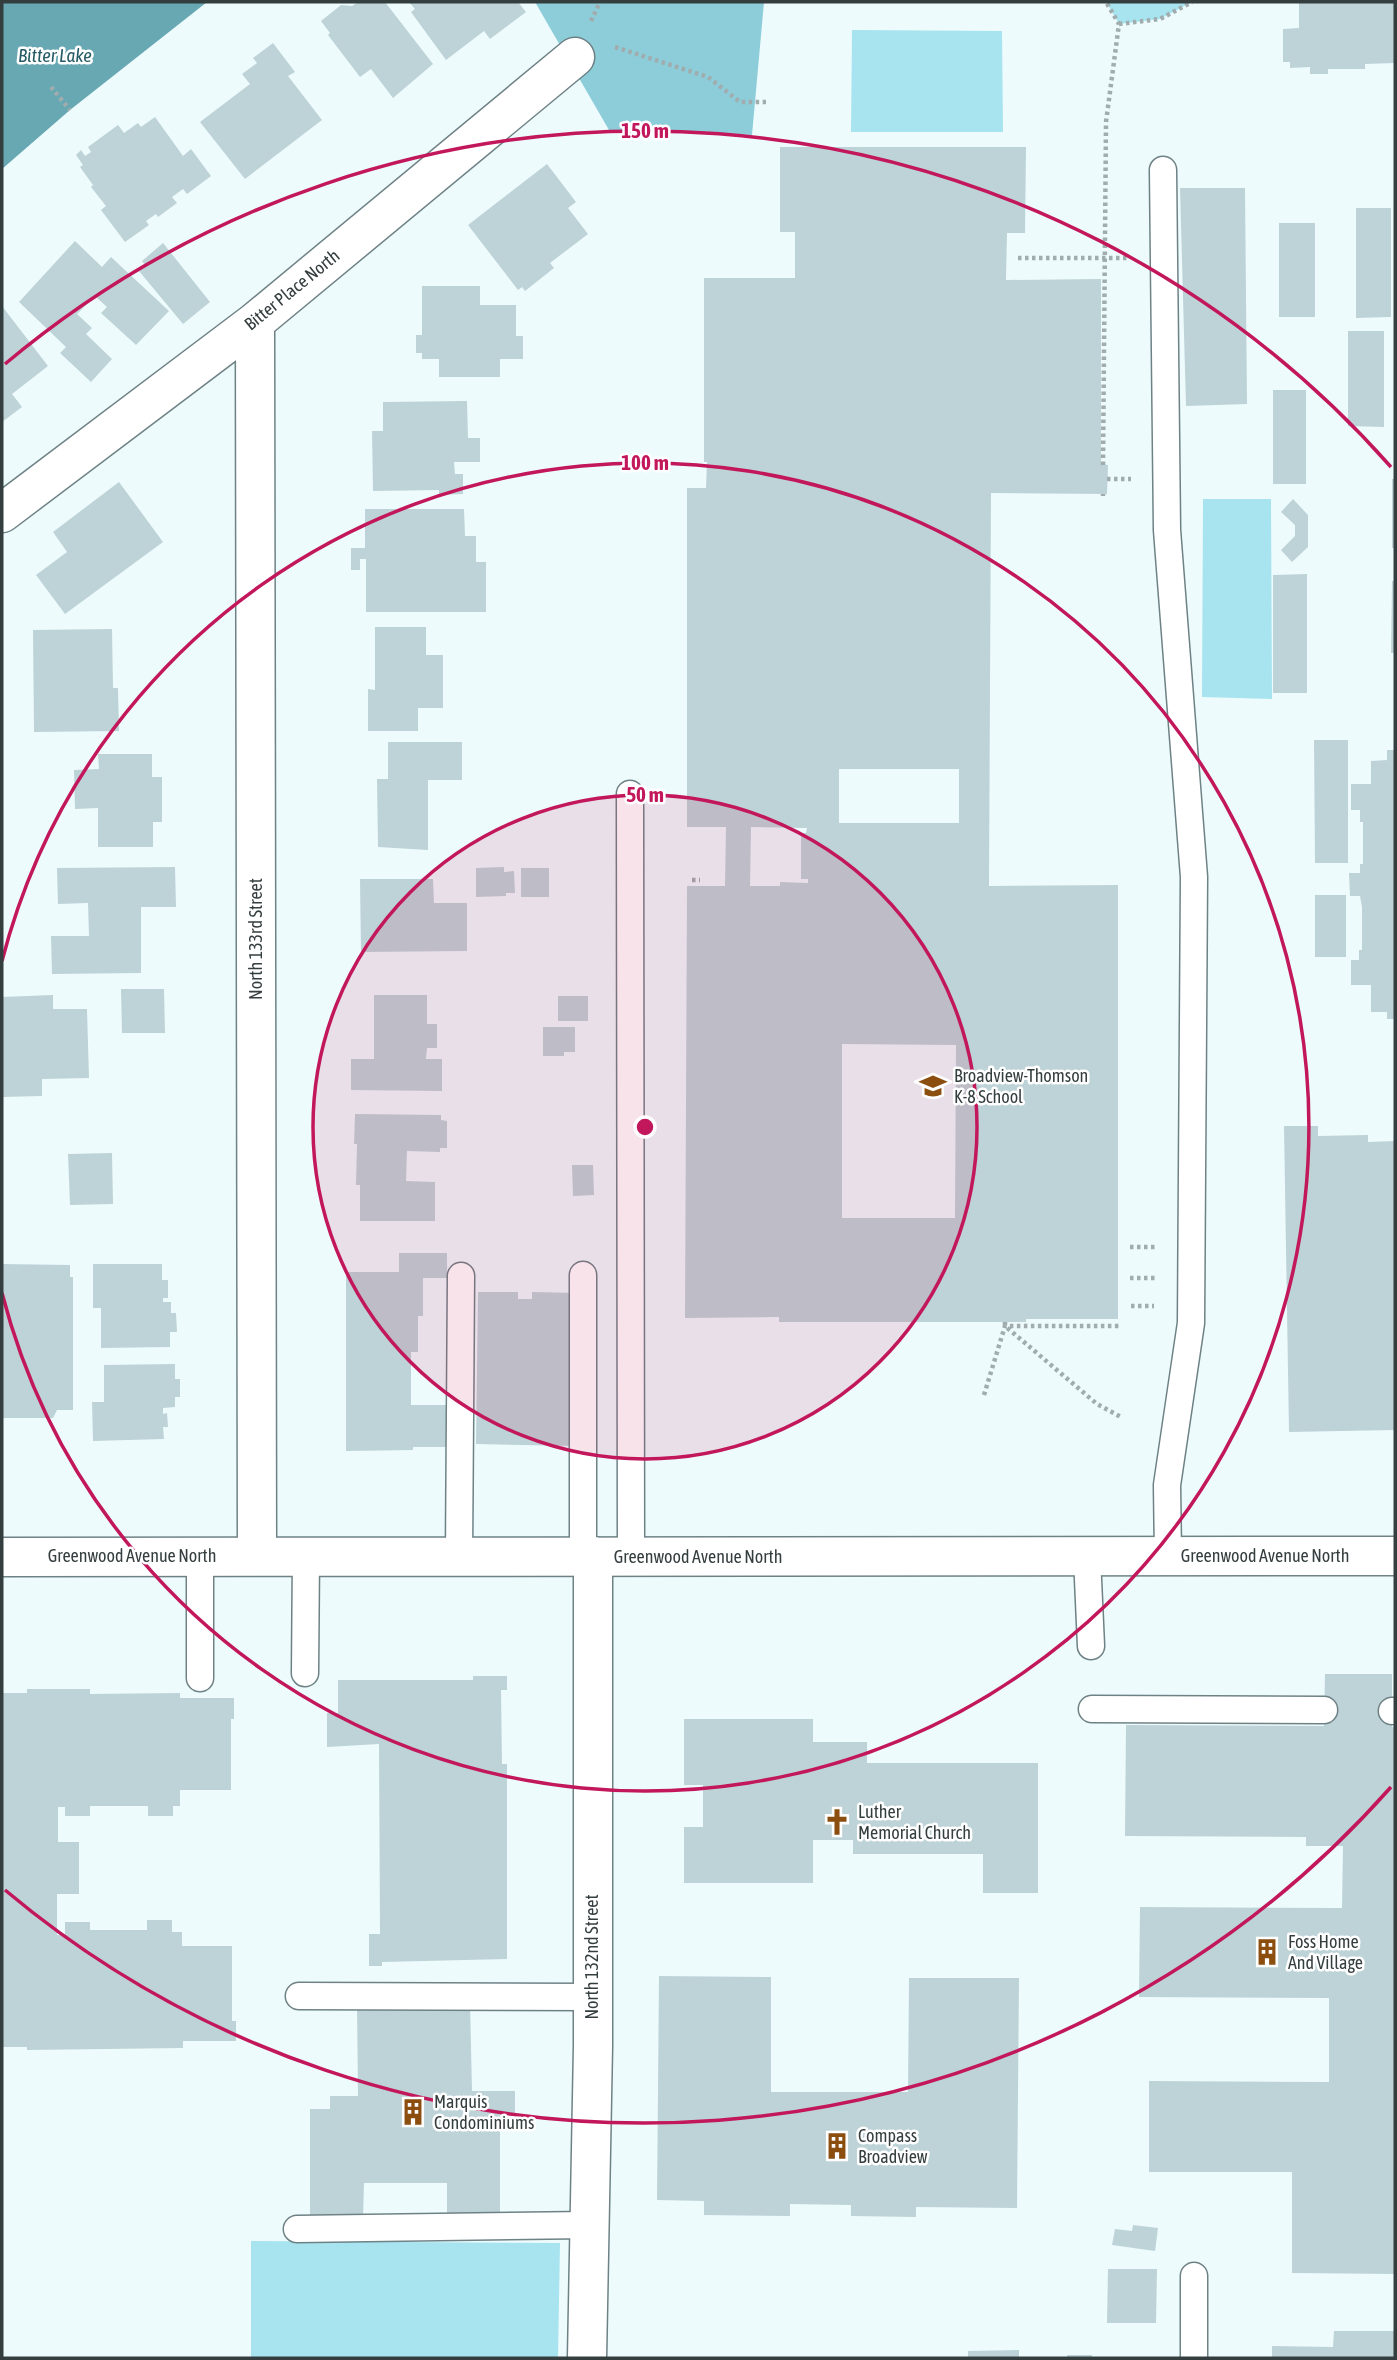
<svg xmlns="http://www.w3.org/2000/svg" width="1397" height="2360" viewBox="0 0 1397 2360" font-family="'Asap Condensed',sans-serif">
<rect width="100%" height="100%" fill="#eefbfd"/>
<!-- green -->
<path fill="#a7e4ef" d="M 1106,2 L 1192,2 L 1160,19 L 1119,24 Z
M 852,30 L 1002,31 L 1003,132 L 851,132 Z
M 1203,499 L 1271,499 L 1272,699 L 1202,697 Z
M 251,2241 L 560,2243 L 558,2358 L 251,2358 Z"/>
<!-- forest -->
<path fill="#8ccdd9" d="M 535,2 L 764,2 L 752,135 L 609,130 Z"/>
<!-- water -->
<path fill="#67a8b3" d="M 2,2 L 207,2 L 70,110 L 2,169 Z"/>
<!-- building -->
<path fill="#bed3d7" fill-rule="evenodd" d="M 358,2 L 385,2 L 433,64 L 393,98 L 371,69 L 360,77 L 328,35 L 330,33 L 321,21 L 341,5 L 352,6 Z
M 409,2 L 518,2 L 526,12 L 490,39 L 484,31 L 446,60 L 411,12 L 415,9 Z
M 1299,2 L 1395,2 L 1395,63 L 1365,64 L 1365,69 L 1328,69 L 1328,74 L 1310,74 L 1310,67 L 1290,68 L 1290,62 L 1283,62 L 1283,29 L 1299,28 Z
M 273,43 L 295,72 L 288,76 L 322,120 L 245,179 L 200,122 L 250,84 L 242,74 L 257,63 L 253,58 Z
M 155,117 L 183,156 L 191,149 L 211,176 L 187,194 L 183,189 L 172,197 L 177,203 L 158,217 L 156,214 L 146,221 L 149,225 L 125,242 L 101,210 L 106,206 L 91,187 L 93,185 L 80,167 L 83,165 L 76,155 L 81,150 L 85,156 L 91,152 L 88,147 L 118,125 L 124,133 L 138,123 L 141,127 Z
M 780,147 L 1026,147 L 1025,233 L 1007,233 L 1006,280 L 1101,279 L 1101,464 L 1108,465 L 1107,494 L 991,493 L 989,886 L 1118,885 L 1118,1319 L 1026,1319 L 1026,1322 L 779,1322 L 779,1317 L 685,1318 L 687,886 L 725,886 L 726,827 L 687,827 L 687,488 L 706,488 L 707,462 L 704,462 L 704,278 L 795,278 L 795,232 L 780,232 ZM 839,769 L 959,769 L 959,823 L 839,823 ZM 751,827 L 807,828 L 806,833 L 801,833 L 801,879 L 808,879 L 808,883 L 780,882 L 780,886 L 750,886 ZM 842,1044 L 956,1045 L 955,1218 L 842,1218 Z
M 547,164 L 576,202 L 568,208 L 588,234 L 550,263 L 554,268 L 525,291 L 522,287 L 518,290 L 468,225 Z
M 1180,188 L 1245,188 L 1247,404 L 1186,406 Z
M 1356,208 L 1391,208 L 1391,317 L 1356,318 Z
M 1279,223 L 1315,223 L 1315,317 L 1279,317 Z
M 75,241 L 102,267 L 111,257 L 169,311 L 136,345 L 101,313 L 107,307 L 95,296 L 77,314 L 92,328 L 86,334 L 112,359 L 91,382 L 60,353 L 66,347 L 19,302 Z
M 163,243 L 210,302 L 183,324 L 139,271 L 146,266 L 142,261 Z
M 422,286 L 480,286 L 480,305 L 516,305 L 516,336 L 523,336 L 523,359 L 500,359 L 500,377 L 439,377 L 439,359 L 422,359 L 422,353 L 416,353 L 416,335 L 422,335 Z
M 2,306 L 48,366 L 12,394 L 22,407 L 2,422 Z
M 1348,331 L 1384,331 L 1384,427 L 1348,426 Z
M 1273,390 L 1306,390 L 1306,484 L 1273,484 Z
M 467,401 L 468,438 L 480,438 L 480,462 L 454,462 L 455,474 L 463,474 L 463,494 L 439,495 L 439,490 L 373,491 L 372,431 L 383,431 L 383,402 Z
M 1392,479 L 1395,479 L 1395,548 L 1392,548 Z
M 119,482 L 163,542 L 65,614 L 36,575 L 67,552 L 53,532 Z
M 1293,499 L 1308,515 L 1308,547 L 1292,562 L 1281,550 L 1295,536 L 1295,525 L 1281,512 Z
M 365,509 L 464,509 L 465,536 L 476,536 L 476,562 L 486,562 L 486,612 L 366,612 L 366,559 L 360,559 L 360,570 L 351,570 L 351,548 L 365,548 Z
M 1307,574 L 1307,693 L 1273,693 L 1273,575 Z
M 1392,581 L 1395,581 L 1395,653 L 1391,653 Z
M 375,627 L 426,627 L 426,655 L 443,655 L 443,708 L 418,708 L 418,731 L 368,731 L 368,689 L 375,690 Z
M 112,629 L 113,688 L 118,688 L 119,731 L 34,732 L 33,630 Z
M 1314,740 L 1348,740 L 1348,863 L 1315,863 Z
M 388,742 L 462,742 L 462,780 L 428,780 L 428,850 L 378,847 L 377,779 L 388,779 Z
M 1387,750 L 1395,750 L 1395,1019 L 1387,1019 L 1387,1012 L 1371,1012 L 1371,985 L 1351,985 L 1351,960 L 1359,960 L 1359,950 L 1362,950 L 1362,907 L 1360,896 L 1350,896 L 1349,873 L 1360,873 L 1360,864 L 1363,864 L 1363,822 L 1360,822 L 1360,810 L 1351,810 L 1351,784 L 1371,784 L 1371,761 L 1387,760 Z
M 98,754 L 152,754 L 152,777 L 162,777 L 162,822 L 153,822 L 153,847 L 98,847 L 98,808 L 75,809 L 74,770 L 99,769 Z
M 175,867 L 176,907 L 141,907 L 141,973 L 52,974 L 51,936 L 89,936 L 88,903 L 58,904 L 57,868 Z
M 504,867 L 504,872 L 514,871 L 515,893 L 506,893 L 506,896 L 476,897 L 476,868 Z
M 521,868 L 549,868 L 549,897 L 521,897 Z
M 360,879 L 433,879 L 434,903 L 467,903 L 467,951 L 361,952 Z
M 1315,895 L 1346,895 L 1346,957 L 1315,957 Z
M 121,989 L 164,989 L 165,1033 L 122,1033 Z
M 53,995 L 53,1009 L 87,1009 L 89,1078 L 42,1079 L 42,1096 L 2,1097 L 2,997 Z
M 374,995 L 427,995 L 427,1024 L 437,1024 L 437,1048 L 427,1048 L 426,1059 L 442,1059 L 442,1091 L 351,1090 L 351,1059 L 374,1059 Z
M 558,996 L 588,996 L 588,1021 L 558,1021 Z
M 543,1027 L 575,1027 L 575,1052 L 564,1052 L 564,1056 L 543,1056 Z
M 355,1114 L 441,1115 L 441,1120 L 447,1121 L 447,1148 L 440,1148 L 440,1152 L 407,1151 L 406,1181 L 435,1182 L 435,1221 L 360,1221 L 360,1185 L 356,1185 L 357,1144 L 354,1144 Z
M 1284,1126 L 1318,1126 L 1318,1136 L 1368,1135 L 1368,1142 L 1395,1141 L 1395,1430 L 1289,1432 Z
M 112,1153 L 113,1204 L 70,1205 L 68,1154 Z
M 572,1165 L 593,1165 L 594,1195 L 573,1196 Z
M 399,1253 L 447,1253 L 447,1278 L 423,1278 L 423,1316 L 418,1316 L 418,1352 L 411,1352 L 411,1405 L 447,1405 L 447,1447 L 413,1447 L 413,1450 L 346,1451 L 346,1272 L 399,1272 Z
M 2,1264 L 70,1265 L 70,1277 L 73,1277 L 73,1410 L 57,1410 L 53,1418 L 2,1418 Z
M 93,1264 L 162,1264 L 162,1280 L 168,1280 L 168,1298 L 163,1298 L 163,1302 L 171,1302 L 171,1313 L 176,1313 L 177,1332 L 170,1332 L 170,1347 L 101,1348 L 101,1308 L 93,1308 Z
M 478,1292 L 518,1292 L 518,1299 L 532,1299 L 532,1292 L 579,1293 L 577,1446 L 476,1444 Z
M 175,1364 L 175,1379 L 180,1379 L 180,1397 L 175,1397 L 175,1407 L 163,1408 L 163,1414 L 167,1413 L 168,1427 L 163,1427 L 164,1439 L 93,1441 L 92,1402 L 104,1402 L 104,1365 Z
M 1325,1674 L 1392,1674 L 1392,1727 L 1395,1727 L 1395,2274 L 1292,2273 L 1292,2172 L 1149,2172 L 1149,2081 L 1329,2082 L 1329,1998 L 1139,1997 L 1140,1907 L 1342,1908 L 1343,1846 L 1306,1846 L 1306,1837 L 1125,1836 L 1126,1725 L 1324,1726 Z
M 473,1676 L 507,1676 L 507,1690 L 501,1690 L 502,1764 L 507,1764 L 507,1959 L 382,1962 L 382,1966 L 369,1966 L 369,1934 L 380,1934 L 379,1744 L 327,1747 L 327,1713 L 338,1713 L 338,1680 L 473,1680 Z
M 27,1689 L 90,1689 L 90,1694 L 180,1693 L 180,1698 L 234,1698 L 234,1719 L 231,1719 L 231,1790 L 180,1790 L 180,1806 L 173,1806 L 173,1816 L 148,1816 L 148,1806 L 90,1806 L 90,1816 L 65,1816 L 65,1807 L 58,1807 L 58,1842 L 79,1842 L 79,1894 L 57,1894 L 57,1935 L 65,1935 L 65,1922 L 90,1922 L 90,1930 L 147,1930 L 147,1920 L 172,1920 L 172,1932 L 182,1932 L 182,1946 L 232,1946 L 232,2021 L 236,2021 L 236,2041 L 183,2041 L 183,2048 L 27,2050 L 27,2047 L 2,2047 L 2,1693 L 27,1693 Z
M 684,1719 L 813,1719 L 813,1742 L 867,1742 L 867,1763 L 1038,1763 L 1038,1893 L 983,1893 L 983,1854 L 853,1854 L 853,1840 L 813,1840 L 813,1883 L 684,1883 L 684,1827 L 703,1827 L 703,1785 L 684,1785 Z
M 659,1976 L 771,1977 L 771,2092 L 908,2092 L 909,1978 L 1019,1978 L 1017,2208 L 916,2207 L 916,2217 L 851,2216 L 851,2205 L 790,2204 L 790,2216 L 704,2215 L 704,2201 L 657,2200 Z
M 357,2001 L 470,2002 L 472,2091 L 515,2091 L 515,2115 L 500,2115 L 500,2214 L 447,2214 L 447,2183 L 364,2183 L 363,2219 L 336,2219 L 336,2215 L 310,2215 L 310,2109 L 330,2109 L 330,2096 L 358,2096 Z
M 1133,2225 L 1158,2228 L 1155,2251 L 1112,2245 L 1115,2229 L 1132,2231 Z
M 1108,2269 L 1157,2269 L 1156,2323 L 1107,2323 Z
M 1334,2331 L 1395,2331 L 1395,2358 L 1272,2358 L 1272,2346 L 1333,2347 Z
M 1019,2350 L 1019,2358 L 968,2358 L 968,2351 Z
M 1067,2355 L 1092,2355 L 1092,2358 L 1067,2358 Z"/>
<g fill="none" stroke-linecap="round" stroke-linejoin="round">
<defs>
<path id="service" d="M 1163,170 L 1167,530 L 1194,877 L 1191,1323 L 1167,1485 L 1168,1556
M 630,794 L 631,1557
M 583,1275 L 583,1557
M 200,1556 L 200,1678
M 459,1556 L 461,1276
M 1087,1557 L 1091,1646
M 305,1673 L 306,1555
M 1092,1709 L 1324,1710
M 1392,1711 L 1395,1711
M 299,1996 L 592,1997
M 297,2229 L 588,2225
M 1194,2276 L 1194,2358"/>
<path id="minor" d="M 255,322 L 257,1555
M 2,513 L 255,322 L 575,57
M 587,2358 L 593,2046 L 593,1556"/>
<path id="secondary" d="M 2,1557 L 1395,1556"/>
</defs>
<!-- service casing -->
<use href="#service" stroke="#6e8286" stroke-width="29"/>
<!-- minor casing -->
<use href="#minor" stroke="#6e8286" stroke-width="41"/>
<!-- secondary casing -->
<use href="#secondary" stroke="#6e8286" stroke-width="41"/>
<!-- path -->
<path stroke="#a0acad" stroke-width="4.5" stroke-dasharray="3.5 3.5" stroke-linecap="butt" d="M 591,21 L 600,2
M 1119,24 L 1160,19 L 1192,2
M 615,47 L 708,77 L 740,102 L 766,102
M 51,87 L 70,110
M 1018,258 L 1128,258
M 1103,465 L 1106,122 L 1119,24 L 1106,2
M 1107,479 L 1131,479
M 1103,494 L 1103,496
M 692,880 L 700,880
M 1130,1247 L 1157,1247
M 1130,1278 L 1157,1278
M 1131,1306 L 1154,1306
M 1005,1322 L 1005,1326 L 1097,1404 L 1121,1417
M 984,1395 L 1005,1326 L 1121,1326"/>
<!-- service -->
<use href="#service" stroke="#fff" stroke-width="26"/>
<!-- minor -->
<use href="#minor" stroke="#fff" stroke-width="38"/>
<!-- secondary -->
<use href="#secondary" stroke="#fff" stroke-width="38"/>
</g>
<!-- distance rings -->
<circle cx="645" cy="1127" r="332" fill="#c2185b" fill-opacity=".12"/>
<g fill="none" stroke="#c2185b" stroke-width="3.5">
<circle cx="645" cy="1127" r="332"/>
<path d="M2 961A664 664 0 1 1 2 1293"/>
<path d="M1391 1787A996 996 0 0 1 5 1890M5 364A996 996 0 0 1 1391 467"/>
</g>
<!-- icons -->
<defs>
<symbol id="school-bare" viewBox="-9 -9 18 18"><path d="M0-5L7-2L0 1L-7-2ZM-4 1L0 2.5L4 1V4Q0 6-4 4Z" fill="#8b4e0f" stroke="#fff" stroke-width="2.5" paint-order="stroke"/></symbol>
<symbol id="church-bare" viewBox="-9 -9 18 18"><path d="M-1.2-6h2.4v3.5h3.3v2.4h-3.3V6h-2.4V-.1h-3.3v-2.4h3.3Z" fill="#8b4e0f" stroke="#fff" stroke-width="2.5" paint-order="stroke"/></symbol>
<symbol id="building-bare" viewBox="-9 -9 18 18"><path d="M-4-6H4V6H1V3H-1V6H-4ZM-2.5-4.3h1.7v1.8h-1.7ZM.8-4.3h1.7v1.8H.8ZM-2.5-1h1.7V.8h-1.7ZM.8-1h1.7V.8H.8Z" fill="#8b4e0f" stroke="#fff" stroke-width="2.5" paint-order="stroke"/></symbol>
</defs>
<g fill-rule="evenodd">
<use href="#school-bare" x="914" y="1067" width="38" height="38"/>
<use href="#church-bare" x="818" y="1803" width="38" height="38"/>
<use href="#building-bare" x="1248" y="1933" width="38" height="38"/>
<use href="#building-bare" x="394" y="2093" width="38" height="38"/>
<use href="#building-bare" x="818" y="2127" width="38" height="38"/>
</g>
<g text-anchor="middle" stroke-width="5" stroke-linejoin="round" paint-order="stroke">
<!-- street labels -->
<g font-size="18" fill="#353e3f" stroke="#fff">
<text transform="translate(292 290) rotate(-39)" y="6">Bitter Place North</text>
<text transform="translate(256 939) rotate(-90)" y="6">North 133rd Street</text>
<text x="132" y="1562">Greenwood Avenue North</text>
<text x="1265" y="1562">Greenwood Avenue North</text>
<text x="698" y="1563">Greenwood Avenue North</text>
<text transform="translate(592 1957) rotate(-90)" y="6">North 132nd Street</text>
</g>
<!-- poi labels -->
<g font-size="18" fill="#353e3f" stroke="#fff" text-anchor="start">
<text x="954" y="1082">Broadview-Thomson<tspan x="954" dy="21">K-8 School</tspan></text>
<text x="858" y="1818">Luther<tspan x="858" dy="21">Memorial Church</tspan></text>
<text x="1288" y="1948">Foss Home<tspan x="1288" dy="21">And Village</tspan></text>
<text x="434" y="2108">Marquis<tspan x="434" dy="21">Condominiums</tspan></text>
<text x="858" y="2142">Compass<tspan x="858" dy="21">Broadview</tspan></text>
</g>
<!-- water labels -->
<g font-size="19" font-style="italic" fill="#245b64" stroke="#fff">
<text x="55" y="62">Bitter Lake</text>
</g>
</g>
<circle cx="645" cy="1127" r="10" fill="#c2185b" stroke="#fff" stroke-width="3.5"/>
<g font-size="21" text-anchor="middle" font-weight="bold" fill="#c2185b" stroke="#fff" stroke-width="5" stroke-linejoin="round" paint-order="stroke">
<text x="645" y="138">150 m</text>
<text x="645" y="470">100 m</text>
<text x="645" y="802">50 m</text>
</g>
<!-- border -->
<rect width="1397" height="2360" fill="none" stroke="#353e3f" stroke-width="7"/>
</svg>
